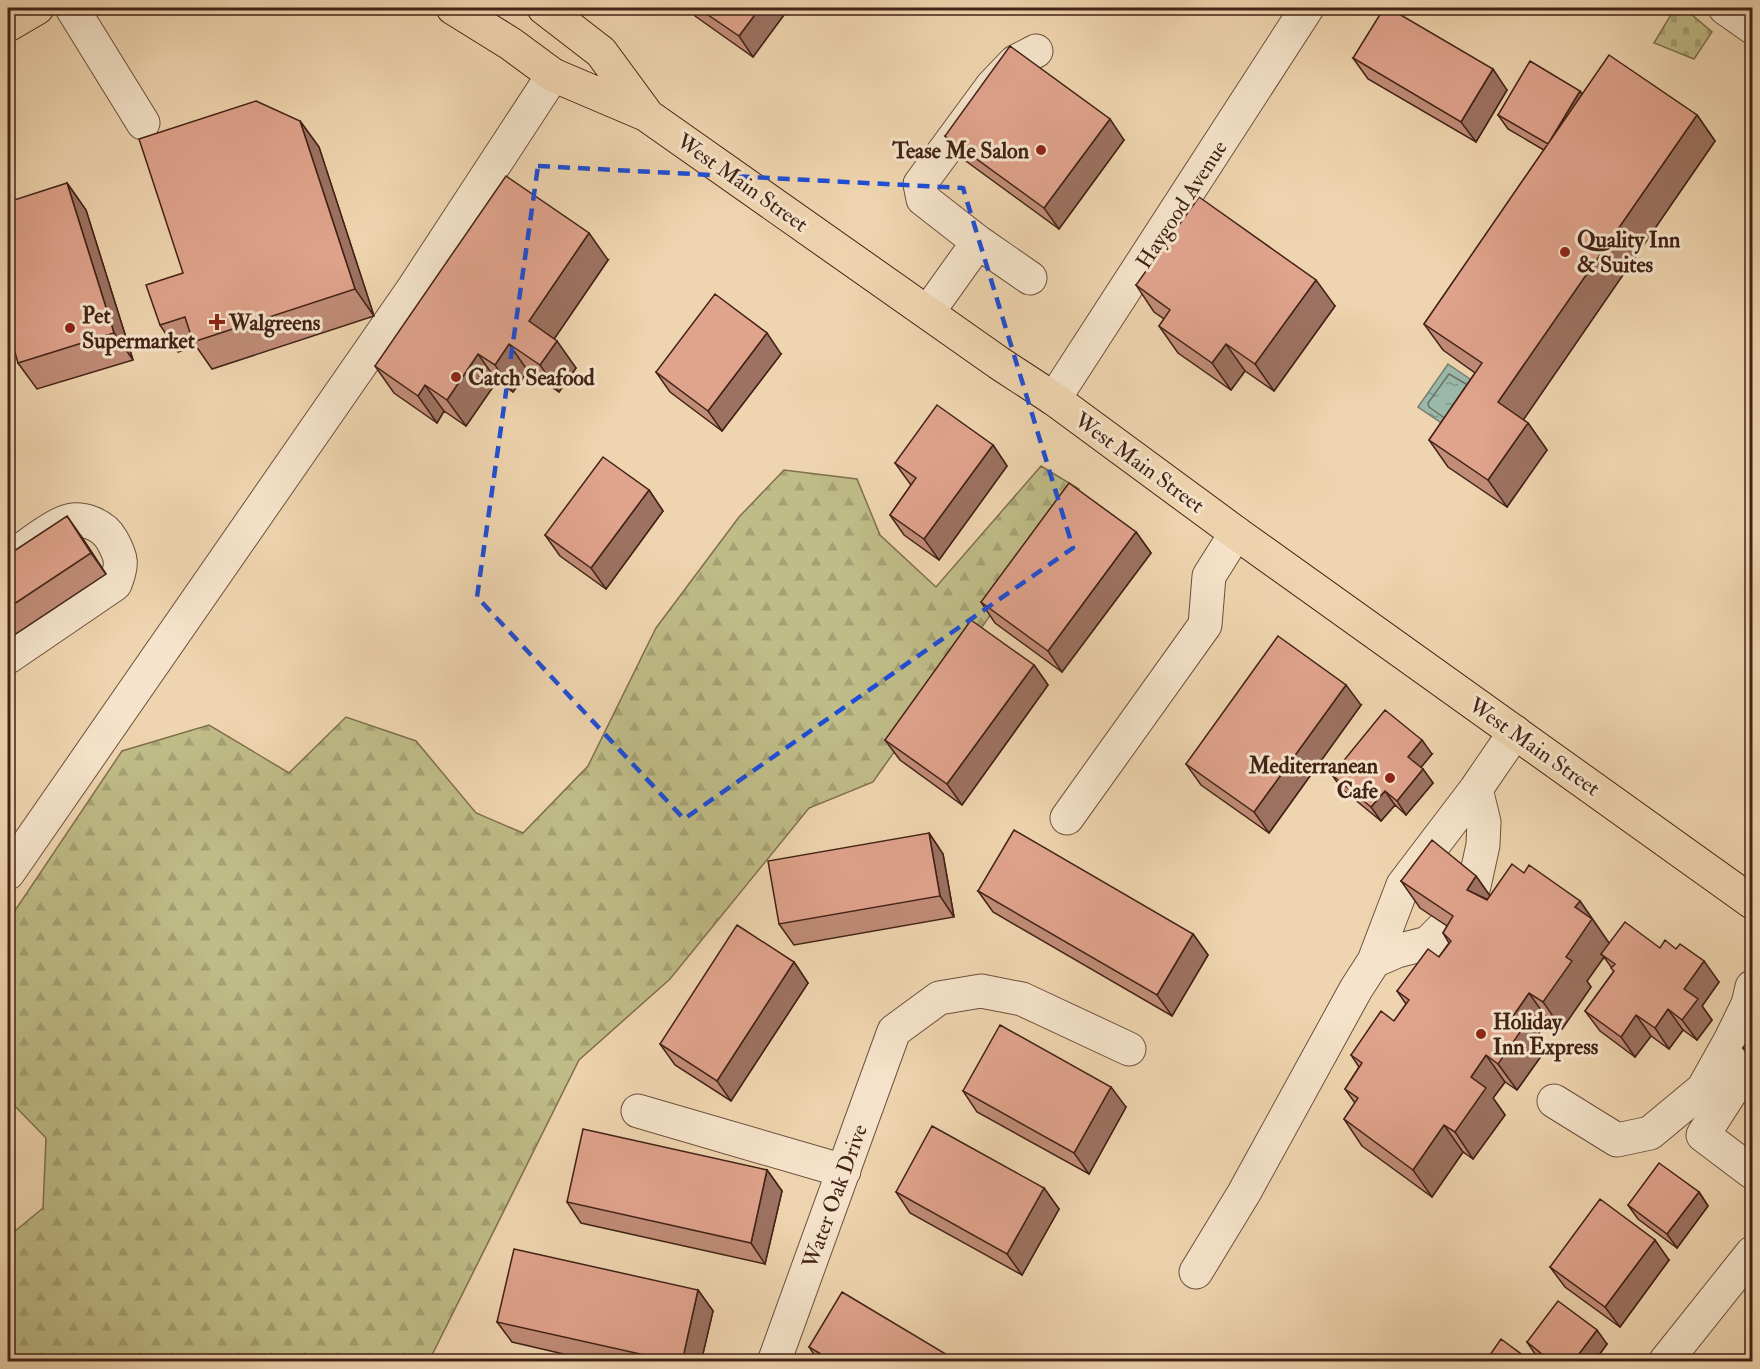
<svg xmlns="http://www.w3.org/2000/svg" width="1760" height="1369" viewBox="0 0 1760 1369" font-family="'IM FELL Double Pica',serif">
<defs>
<pattern id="forest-firs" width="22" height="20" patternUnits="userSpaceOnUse" patternTransform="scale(1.5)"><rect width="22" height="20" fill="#bfbc87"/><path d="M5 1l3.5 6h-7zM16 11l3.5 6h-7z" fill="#a5a174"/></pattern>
<pattern id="cemetery-stones" width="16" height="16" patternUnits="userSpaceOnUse" patternTransform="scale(1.5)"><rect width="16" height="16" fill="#bfbc87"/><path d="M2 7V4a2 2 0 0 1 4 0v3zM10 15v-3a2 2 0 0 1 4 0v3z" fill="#a5a174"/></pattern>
<pattern id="water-ripples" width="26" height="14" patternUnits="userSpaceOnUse" patternTransform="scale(1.5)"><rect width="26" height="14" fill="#9ab9ab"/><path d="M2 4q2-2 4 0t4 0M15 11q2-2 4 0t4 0" fill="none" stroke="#7f968a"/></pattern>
</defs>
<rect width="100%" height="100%" fill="#efd5af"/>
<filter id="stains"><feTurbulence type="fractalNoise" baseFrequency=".00333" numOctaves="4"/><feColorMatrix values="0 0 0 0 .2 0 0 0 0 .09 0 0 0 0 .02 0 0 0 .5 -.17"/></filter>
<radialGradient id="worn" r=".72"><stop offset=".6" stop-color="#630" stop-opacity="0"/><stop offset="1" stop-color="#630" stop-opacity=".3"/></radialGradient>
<!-- forest -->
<path fill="url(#forest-firs)" stroke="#806f4f" stroke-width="1.5" d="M 1041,466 L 1079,489 L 873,782 L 809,808 L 670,979 L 579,1060 L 429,1361 L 8,1362 L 8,1237 L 43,1208 L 46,1138 L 8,1099 L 8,921 L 122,751 L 209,725 L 289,773 L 346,717 L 416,741 L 476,813 L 523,833 L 588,766 L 656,628 L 739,517 L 784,470 L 857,479 L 880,535 L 936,587 Z"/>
<!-- cemetery -->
<path fill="url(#cemetery-stones)" stroke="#806f4f" stroke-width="1.5" d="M 1675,8 L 1684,8 L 1712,32 L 1694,59 L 1654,43 Z"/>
<!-- water -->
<path fill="url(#water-ripples)" stroke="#777d70" stroke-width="1.5" d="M 1448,364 L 1489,392 L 1459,435 L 1418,407 Z"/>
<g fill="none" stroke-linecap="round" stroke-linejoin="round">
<!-- shore -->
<path stroke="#6e6e61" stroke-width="1.5" d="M 1443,417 L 1429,407 L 1428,403 L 1449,374 L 1466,384"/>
<defs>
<path id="minor" d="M 72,8 L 143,123
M 1725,8 L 1752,27
M 978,242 L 1030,278
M 928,312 L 978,242 L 923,199 L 920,184 L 992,86 L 1015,62 L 1036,51
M 1054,399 L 1307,8
M 8,560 C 22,550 47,529 63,523 C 80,515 103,524 112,540 C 122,558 123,564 115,584 L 8,657
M 1067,818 L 1205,625 L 1209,576 L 1236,533
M 8,873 L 413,289 L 553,75
M 1374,961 L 1397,951 L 1428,943 L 1445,926 L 1474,886 L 1483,845 L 1484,822 L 1476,789
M 1752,1059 L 1703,1135 L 1752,1172
M 1554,1101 L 1617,1140 L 1650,1133 L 1703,1089 L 1731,1039 L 1748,1004 L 1752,987
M 638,1111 L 844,1171
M 1196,1272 L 1244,1193 L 1356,989 L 1374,961 L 1403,885 L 1476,789 L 1515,732
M 774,1362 L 894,1031 L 939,998 L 981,991 L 1022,999 L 1129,1049
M 1665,1362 L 1752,1253"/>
<path id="major" d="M 453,8 L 511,44 L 553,75 L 647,115
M 544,8 L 601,52 L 648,116 L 999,363 L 1054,399 L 1236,533 L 1752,902
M 8,25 L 37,8"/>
</defs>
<!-- minor casing -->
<use href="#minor" stroke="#6d4f3d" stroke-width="35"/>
<!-- major casing -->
<use href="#major" stroke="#422217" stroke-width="35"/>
<!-- minor -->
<use href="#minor" stroke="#f5e4cb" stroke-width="33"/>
<!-- major -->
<use href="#major" stroke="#efd5af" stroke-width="33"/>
</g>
<!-- wall -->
<path fill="#c18c78" stroke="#422217" stroke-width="1.5" d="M 689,8 L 789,8 L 753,57 L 695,16 Z
M 1353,58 L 1507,90 L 1476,142 L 1368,79 Z
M 1580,91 L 1582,94 L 1697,115 L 1715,141 L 1523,420 L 1528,423 L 1547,450 L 1507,507 L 1448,467 L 1429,440 L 1475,373 L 1443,350 L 1424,324 L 1544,150 L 1508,129 L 1498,115 Z
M 300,121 L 319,147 L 374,316 L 212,369 L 196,346 L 178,352 L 160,325 Z
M 945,136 L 1124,140 L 1059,229 L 959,156 Z
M 67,183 L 86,210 L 133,360 L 37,389 L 18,363 Z
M 608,260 L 554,339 L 576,368 L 559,392 L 528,371 L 513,392 L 497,381 L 466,426 L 444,411 L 437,423 L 394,393 L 375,366 Z
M 1136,285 L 1335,306 L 1274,391 L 1245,371 L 1231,390 L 1178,353 L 1159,326 L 1164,319 L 1154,312 Z
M 781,354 L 722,431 L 670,392 L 656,372 Z
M 993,445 L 1007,466 L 939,560 L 904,535 L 890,515 L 911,485 L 895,463 Z
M 649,490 L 663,511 L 606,589 L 560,556 L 545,535 Z
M 1136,532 L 1151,553 L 1062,672 L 995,623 L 981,602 Z
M 81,536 L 106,574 L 8,639 L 8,555 Z
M 1034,665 L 1048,685 L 962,805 L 900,760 L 885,740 Z
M 1361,705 L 1269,833 L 1201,785 L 1186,764 Z
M 1432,754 L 1421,767 L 1433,783 L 1406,815 L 1395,805 L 1381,821 L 1342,789 L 1332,775 Z
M 929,833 L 943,854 L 954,917 L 794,945 L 779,924 Z
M 1524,873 L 1580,901 L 1609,943 L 1660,948 L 1719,982 L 1702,1006 L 1712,1020 L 1697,1040 L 1683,1030 L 1669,1049 L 1651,1036 L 1635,1057 L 1600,1031 L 1585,1011 L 1614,971 L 1604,957 L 1587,981 L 1591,987 L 1562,1029 L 1548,1020 L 1535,1039 L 1544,1052 L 1517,1090 L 1505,1082 L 1493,1098 L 1505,1115 L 1473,1159 L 1463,1152 L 1432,1197 L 1362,1146 L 1344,1119 L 1355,1103 L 1345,1089 L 1359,1067 L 1351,1055 L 1394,1021 L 1406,1004 L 1397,991 L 1439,957 L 1449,943 L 1443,933 L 1447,926 L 1420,908 L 1401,881 L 1476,876 L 1490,896 Z
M 978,891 L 1193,934 L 1208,955 L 1172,1016 L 993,912 Z
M 794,962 L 808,983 L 731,1101 L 675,1065 L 660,1044 Z
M 1752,1035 L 1752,1062 L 1743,1048 Z
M 963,1091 L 1126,1107 L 1089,1174 L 977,1112 Z
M 767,1170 L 782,1191 L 765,1264 L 581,1223 L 567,1202 Z
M 1044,1188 L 1059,1209 L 1022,1275 L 910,1213 L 896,1192 Z
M 1699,1192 L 1708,1206 L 1677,1248 L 1638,1219 L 1628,1205 Z
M 1669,1260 L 1620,1327 L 1565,1287 L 1550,1267 Z
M 698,1290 L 713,1311 L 701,1362 L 598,1362 L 512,1342 L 497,1322 Z
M 1527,1342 L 1607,1344 L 1594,1362 L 1543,1362 L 1537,1357 Z
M 809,1347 L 959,1362 L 819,1362 Z"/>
<!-- shaded-wall -->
<path fill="#9d7262" stroke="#422217" stroke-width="1.5" d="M 760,8 L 789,8 L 753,57 L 739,36 Z
M 1493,69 L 1507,90 L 1476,142 L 1461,122 Z
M 1580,91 L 1590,105 L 1548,144 Z
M 1697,115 L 1715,141 L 1517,429 L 1498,402 Z
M 1110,119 L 1124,140 L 1059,229 L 1044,208 Z
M 300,121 L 319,147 L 374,316 L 355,289 Z
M 67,183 L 86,210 L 133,360 L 114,333 Z
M 589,233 L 608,260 L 548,348 L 529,321 Z
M 1316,280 L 1335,306 L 1274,391 L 1255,364 Z
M 767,333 L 781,354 L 722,431 L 708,411 Z
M 557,341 L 576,368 L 559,392 L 540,365 Z
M 509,344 L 528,371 L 513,392 L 495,365 Z
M 1226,344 L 1245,371 L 1231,390 L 1212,363 Z
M 478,354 L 497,381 L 466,426 L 447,400 Z
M 425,385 L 444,411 L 437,423 L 418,396 Z
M 1528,423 L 1547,450 L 1507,507 L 1488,480 Z
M 993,445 L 1007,466 L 939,560 L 924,539 Z
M 649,490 L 663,511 L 606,589 L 591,568 Z
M 67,516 L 81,536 L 106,574 L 91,553 Z
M 1136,532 L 1151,553 L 1062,672 L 1048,651 Z
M 1034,665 L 1048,685 L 962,805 L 947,784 Z
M 1346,685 L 1361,705 L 1269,833 L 1254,812 Z
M 1422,740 L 1432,754 L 1418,771 L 1408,757 Z
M 1423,769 L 1433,783 L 1406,815 L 1397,801 Z
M 1385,791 L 1395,805 L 1381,821 L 1371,807 Z
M 929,833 L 943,854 L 954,917 L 940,896 Z
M 1476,876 L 1495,903 L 1467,890 Z
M 1580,901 L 1611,946 L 1601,954 L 1604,957 L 1587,981 L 1591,987 L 1562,1029 L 1543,1002 L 1566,957 L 1575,907 Z
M 1193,934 L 1208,955 L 1172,1016 L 1157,995 Z
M 1704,961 L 1719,982 L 1702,1006 L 1712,1020 L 1697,1040 L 1682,1020 L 1684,989 Z
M 794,962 L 808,983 L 731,1101 L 717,1081 Z
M 1529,993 L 1548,1020 L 1535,1039 L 1544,1052 L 1517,1090 L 1498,1064 L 1513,1016 Z
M 1668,1009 L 1683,1030 L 1669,1049 L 1655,1028 Z
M 1636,1015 L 1651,1036 L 1635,1057 L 1621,1037 Z
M 1486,1055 L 1505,1082 L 1493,1098 L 1505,1115 L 1473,1159 L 1455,1132 L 1471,1077 Z
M 1111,1087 L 1126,1107 L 1089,1174 L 1074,1153 Z
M 1444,1125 L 1463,1152 L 1432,1197 L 1413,1170 Z
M 767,1170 L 782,1191 L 765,1264 L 751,1243 Z
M 1044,1188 L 1059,1209 L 1022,1275 L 1007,1254 Z
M 1699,1192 L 1708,1206 L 1677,1248 L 1667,1234 Z
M 1655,1240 L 1669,1260 L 1620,1327 L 1605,1307 Z
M 698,1290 L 713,1311 L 701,1362 L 682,1362 Z
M 1597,1330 L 1607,1344 L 1594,1362 L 1573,1362 Z"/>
<!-- building -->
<path fill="#e0a38c" stroke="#422217" stroke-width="1.5" d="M 698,8 L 760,8 L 739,36 Z
M 1384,8 L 1389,8 L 1493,69 L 1461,122 L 1353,58 Z
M 1010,46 L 1110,119 L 1044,208 L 945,136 Z
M 1609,55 L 1697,115 L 1498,402 L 1528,423 L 1488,480 L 1429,440 L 1482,363 L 1424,324 Z
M 1530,61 L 1580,91 L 1548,144 L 1498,115 Z
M 256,101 L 300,121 L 355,289 L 193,342 L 185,317 L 160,325 L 146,285 L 183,273 L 139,139 Z
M 506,176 L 589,233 L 529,321 L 557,341 L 540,365 L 509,344 L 495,365 L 478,354 L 447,400 L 425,385 L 418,396 L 375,366 Z
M 67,183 L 114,333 L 18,363 L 8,328 L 8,202 Z
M 1199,197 L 1316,280 L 1255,364 L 1226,344 L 1212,363 L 1159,326 L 1170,310 L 1136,285 Z
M 715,294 L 767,333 L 708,411 L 656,372 Z
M 937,405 L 993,445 L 924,539 L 890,515 L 916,478 L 895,463 Z
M 603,457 L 649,490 L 591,568 L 545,535 Z
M 1069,483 L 1136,532 L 1048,651 L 981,602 Z
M 67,516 L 91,553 L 8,608 L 8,555 Z
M 971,620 L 1034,665 L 947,784 L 885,740 Z
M 1278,636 L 1346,685 L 1254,812 L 1186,764 Z
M 1385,710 L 1422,740 L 1408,757 L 1423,769 L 1397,801 L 1385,791 L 1371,807 L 1332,775 Z
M 1014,830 L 1193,934 L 1157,995 L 978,891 Z
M 929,833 L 940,896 L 779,924 L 768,861 Z
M 1432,840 L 1476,876 L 1467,890 L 1487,900 L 1512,864 L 1524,873 L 1529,865 L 1580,901 L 1575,907 L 1592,919 L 1566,957 L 1572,961 L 1543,1002 L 1529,993 L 1513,1016 L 1525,1025 L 1498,1064 L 1486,1055 L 1471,1077 L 1486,1088 L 1455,1132 L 1444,1125 L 1413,1170 L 1344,1119 L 1358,1098 L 1345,1089 L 1362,1063 L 1351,1055 L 1381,1011 L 1394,1021 L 1409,1000 L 1397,991 L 1428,949 L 1439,957 L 1451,941 L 1443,933 L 1453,916 L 1401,881 Z
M 1625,922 L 1660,948 L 1665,940 L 1676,949 L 1680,944 L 1704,961 L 1684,989 L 1698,999 L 1682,1020 L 1668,1009 L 1655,1028 L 1636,1015 L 1621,1037 L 1585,1011 L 1614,971 L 1611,968 L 1615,964 L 1601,954 Z
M 737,925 L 794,962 L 717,1081 L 660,1044 Z
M 1000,1025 L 1111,1087 L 1074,1153 L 963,1091 Z
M 1752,1035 L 1752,1055 L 1743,1048 Z
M 1752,1077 L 1752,1089 L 1747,1084 Z
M 932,1126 L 1044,1188 L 1007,1254 L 896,1192 Z
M 583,1129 L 767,1170 L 751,1243 L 567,1202 Z
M 1659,1163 L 1699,1192 L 1667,1234 L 1628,1205 Z
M 1600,1199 L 1655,1240 L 1605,1307 L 1550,1267 Z
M 514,1249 L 698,1290 L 682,1362 L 676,1362 L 497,1322 Z
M 842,1292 L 959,1362 L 834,1362 L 809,1347 Z
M 1558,1301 L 1597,1330 L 1573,1362 L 1552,1362 L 1527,1342 Z
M 1501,1339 L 1532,1362 L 1485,1362 Z"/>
<!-- marked area -->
<path fill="none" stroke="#1d4ed8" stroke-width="4.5" stroke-dasharray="12 8" stroke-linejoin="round" d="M 538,166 L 963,188 L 1073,548 L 684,819 L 477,597 Z"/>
<!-- markers -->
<g fill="#8f2418" stroke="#f5e4cb" stroke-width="2">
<circle cx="1041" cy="150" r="6"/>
<circle cx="1565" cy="252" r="6"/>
<path d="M214 313h6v6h6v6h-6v6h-6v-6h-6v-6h6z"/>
<circle cx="70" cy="328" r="6"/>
<circle cx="456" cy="377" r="6"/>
<circle cx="1390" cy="778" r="6"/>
<circle cx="1481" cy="1034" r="6"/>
</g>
<g text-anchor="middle" stroke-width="6" stroke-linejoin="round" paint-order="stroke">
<!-- poi labels -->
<g font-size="22" font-weight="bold" fill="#422217" stroke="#f5e4cb" text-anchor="start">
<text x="1029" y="158" text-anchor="end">Tease Me Salon</text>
<text x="1577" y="247">Quality Inn<tspan x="1577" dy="25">&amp; Suites</tspan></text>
<text x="82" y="323">Pet<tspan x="82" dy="25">Supermarket</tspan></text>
<text x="229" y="330">Walgreens</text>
<text x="468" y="385">Catch Seafood</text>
<text x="1378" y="773" text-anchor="end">Mediterranean<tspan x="1378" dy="25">Cafe</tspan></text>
<text x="1493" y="1029">Holiday<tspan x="1493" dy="25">Inn Express</tspan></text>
</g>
<!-- street labels -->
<g font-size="22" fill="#422217" stroke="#f5e4cb">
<text transform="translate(743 182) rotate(35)" y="8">West Main Street</text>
<text transform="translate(1181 204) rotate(-57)" y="8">Haygood Avenue</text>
<text transform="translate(1140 462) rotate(36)" y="8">West Main Street</text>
<text transform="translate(1535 746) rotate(35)" y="8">West Main Street</text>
<text transform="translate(834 1196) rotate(-70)" y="8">Water Oak Drive</text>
</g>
</g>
<!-- margin -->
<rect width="1760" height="1369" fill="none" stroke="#efd5af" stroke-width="30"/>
<rect x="9" y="9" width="1742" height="1351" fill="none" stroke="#422217" stroke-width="3"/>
<rect x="15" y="15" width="1730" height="1339" fill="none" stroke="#422217" stroke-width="1.5"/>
<rect width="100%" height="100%" filter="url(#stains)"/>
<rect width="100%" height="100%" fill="url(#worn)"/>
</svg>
